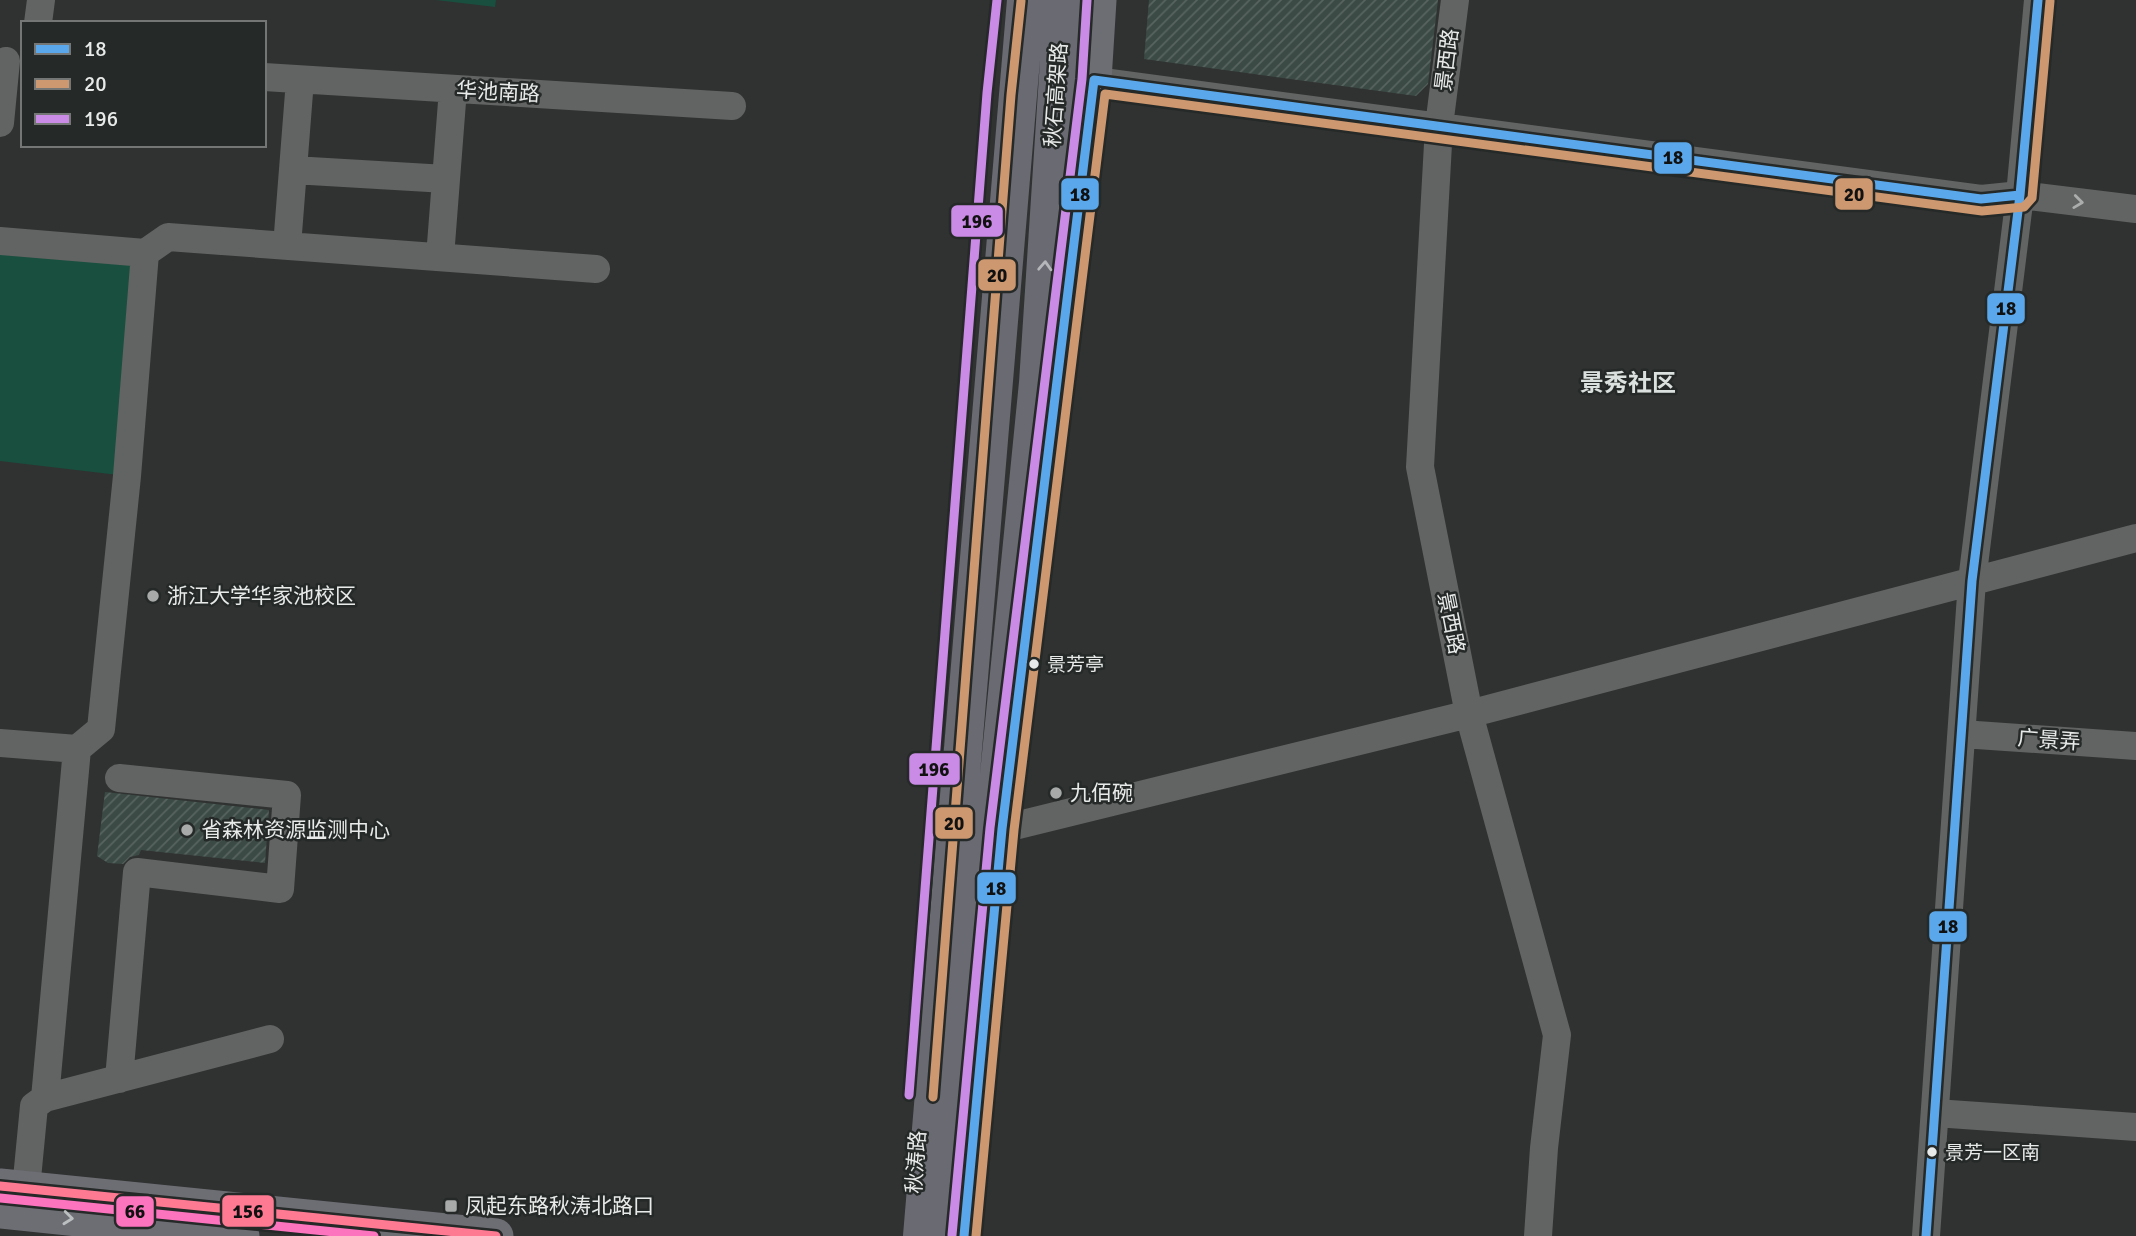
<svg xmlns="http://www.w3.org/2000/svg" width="2136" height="1236" viewBox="0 0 2136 1236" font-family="Signika,'Noto Sans SC',sans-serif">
<defs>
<pattern id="building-hatch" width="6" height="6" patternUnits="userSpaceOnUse" patternTransform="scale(1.75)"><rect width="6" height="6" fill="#3b4a45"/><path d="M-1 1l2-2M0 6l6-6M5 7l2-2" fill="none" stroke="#576460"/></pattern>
</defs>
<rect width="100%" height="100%" fill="#2f3231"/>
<!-- grass -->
<path fill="#194f3e" d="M 436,0 L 496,0 L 495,7 Z
M 0,241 L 145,253 L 127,476 L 0,461 Z"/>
<!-- building -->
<path fill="url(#building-hatch)" d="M 1149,0 L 1438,0 L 1428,84 L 1416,96 L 1144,59 Z
M 105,792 L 269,810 L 265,863 L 141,850 L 139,855 L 130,857 L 123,864 L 108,863 L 97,856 Z"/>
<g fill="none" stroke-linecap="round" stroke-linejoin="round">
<!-- minor -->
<path stroke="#626363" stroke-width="28" d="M 1455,0 L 1439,126 L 1420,467 L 1469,714 L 1557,1035 L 1544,1148 L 1538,1236
M 38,23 L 41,0
M 264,77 L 732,106
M 1073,78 L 1981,199 L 2020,195 L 2136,209
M 0,123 L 6,61
M 293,170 L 446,179
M 0,241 L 145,253 L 168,237 L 596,269
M 287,246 L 300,80
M 440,257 L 453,89
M 1962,734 L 2136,746
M 0,743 L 77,749
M 1002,829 L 1469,714 L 2136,538
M 119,1079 L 137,872 L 280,889 L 287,795 L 119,778
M 45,1098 L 77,749 L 101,729 L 127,476 L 145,253
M 1935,1113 L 2136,1127
M 26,1189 L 34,1106 L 45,1098 L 270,1039
M 1926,1236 L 1972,581 L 2020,195 L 2038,0"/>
<!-- major -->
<path stroke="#6d6e74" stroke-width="35" d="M 1052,418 L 1094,80 L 1099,0
M 0,1186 L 496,1236
M 0,1211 L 242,1236"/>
<!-- highway -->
<path stroke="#6a6a73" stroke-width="38" d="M 922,1236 L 1026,0
M 953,1236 L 1038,383 L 1063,0"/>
<defs>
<path id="bus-1" d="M 964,1236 L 1002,829 L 1094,80 L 1981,199 L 2020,195
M 1926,1236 L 1972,581 L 2020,195 L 2038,0"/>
<path id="bus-2" d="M 933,1097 L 1011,95 L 1021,1
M 976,1236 L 1014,830 L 1105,94 L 1982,211 L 2024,207 L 2032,198 L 2050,1"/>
<path id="bus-3" d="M 909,1095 L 987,93 L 997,0
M 952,1235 L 990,828 L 1082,79 L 1087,0"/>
<path id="bus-4" d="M 0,1186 L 496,1236"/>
<path id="bus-5" d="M 0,1198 L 374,1236"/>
</defs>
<!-- bus-1 casing -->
<use href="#bus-1" stroke="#252927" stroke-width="14"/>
<!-- bus-2 casing -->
<use href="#bus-2" stroke="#252927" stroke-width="14"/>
<!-- bus-3 casing -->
<use href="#bus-3" stroke="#252927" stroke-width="14"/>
<!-- bus-4 casing -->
<use href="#bus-4" stroke="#252927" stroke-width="14"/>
<!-- bus-5 casing -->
<use href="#bus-5" stroke="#252927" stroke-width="14"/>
<!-- bus-1 -->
<use href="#bus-1" stroke="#5aa8eb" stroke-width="9"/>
<!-- bus-2 -->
<use href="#bus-2" stroke="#cd976f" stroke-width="9"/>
<!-- bus-3 -->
<use href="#bus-3" stroke="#ca8be6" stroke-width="9"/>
<!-- bus-4 -->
<use href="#bus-4" stroke="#fe7a93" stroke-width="9"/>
<!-- bus-5 -->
<use href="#bus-5" stroke="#fc73be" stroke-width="9"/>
</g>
<!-- one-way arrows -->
<defs><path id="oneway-chevron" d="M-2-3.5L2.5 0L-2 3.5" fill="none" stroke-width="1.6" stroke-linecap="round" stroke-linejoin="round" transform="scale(1.75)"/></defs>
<use stroke="#abadad" href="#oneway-chevron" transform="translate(2078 202) rotate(7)"/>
<use stroke="#b5b7ba" href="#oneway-chevron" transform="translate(1045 266) rotate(-87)"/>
<use stroke="#bcbfc0" href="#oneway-chevron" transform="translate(68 1218) rotate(6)"/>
<!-- markers -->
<g fill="#a7aaa9" stroke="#252927" stroke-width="2.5">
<circle cx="153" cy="596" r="7"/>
<circle cx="1056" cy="793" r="7"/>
<circle cx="187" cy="830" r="7"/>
<rect x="444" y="1199" width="14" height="14" rx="3.5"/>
</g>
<g fill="#e7eae9" stroke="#252927" stroke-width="2.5">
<circle cx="1034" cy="664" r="6"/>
<circle cx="1932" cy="1152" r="6"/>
</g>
<g text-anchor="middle" stroke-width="5" stroke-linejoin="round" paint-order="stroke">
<!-- bus labels -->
<g font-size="19" fill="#e7eae9" stroke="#252927" text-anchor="start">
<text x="1047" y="671">景芳亭</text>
<text x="1945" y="1159">景芳一区南</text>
</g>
<!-- street labels -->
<g font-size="21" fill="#e7eae9" stroke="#252927">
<text transform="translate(1447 60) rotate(-83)" y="7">景西路</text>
<text transform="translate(498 92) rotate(3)" y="7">华池南路</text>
<text transform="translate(1056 95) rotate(-86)" y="7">秋石高架路</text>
<text transform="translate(1451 623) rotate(79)" y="7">景西路</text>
<text transform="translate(2049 740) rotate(4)" y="7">广景弄</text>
<text transform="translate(916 1162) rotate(-86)" y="7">秋涛路</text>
</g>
<!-- poi labels -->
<g font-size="21" fill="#e7eae9" stroke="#252927" text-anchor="start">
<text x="167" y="603">浙江大学华家池校区</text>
<text x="1070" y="800">九佰碗</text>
<text x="201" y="837">省森林资源监测中心</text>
<text x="465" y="1213">凤起东路秋涛北路口</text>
</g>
<!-- quarter labels -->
<g font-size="24" font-weight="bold" fill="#dbe1de" stroke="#252927">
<text x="1628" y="391">景秀社区</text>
</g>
</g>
<g stroke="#252927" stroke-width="2.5">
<rect x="1653" y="141" width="40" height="34" rx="7" fill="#5aa8eb"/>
<rect x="1060" y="177" width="40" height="34" rx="7" fill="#5aa8eb"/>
<rect x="1834" y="177" width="40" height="34" rx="7" fill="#cd976f"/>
<rect x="950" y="204" width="54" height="34" rx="7" fill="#ca8be6"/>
<rect x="977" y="258" width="40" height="34" rx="7" fill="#cd976f"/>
<rect x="1986" y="292" width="40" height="33" rx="7" fill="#5aa8eb"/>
<rect x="908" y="752" width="53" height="34" rx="7" fill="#ca8be6"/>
<rect x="934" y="806" width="40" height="34" rx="7" fill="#cd976f"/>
<rect x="976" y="871" width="41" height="34" rx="7" fill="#5aa8eb"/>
<rect x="1928" y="910" width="40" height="33" rx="7" fill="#5aa8eb"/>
<rect x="221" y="1194" width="54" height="34" rx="7" fill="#fe7a93"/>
<rect x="115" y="1195" width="40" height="33" rx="7" fill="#fc73be"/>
</g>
<g font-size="19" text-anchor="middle" font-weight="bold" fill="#111">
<text x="1673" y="164">18</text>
<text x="1080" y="201">18</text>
<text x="1854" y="201">20</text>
<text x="977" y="228">196</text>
<text x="997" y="282">20</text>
<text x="2006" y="315">18</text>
<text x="934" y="776">196</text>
<text x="954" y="830">20</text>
<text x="996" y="895">18</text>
<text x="1948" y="933">18</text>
<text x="248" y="1218">156</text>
<text x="135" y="1218">66</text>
</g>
<!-- legend -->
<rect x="21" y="21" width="245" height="126" fill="#252927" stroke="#737675" stroke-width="2"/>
<rect x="35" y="44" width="35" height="10" fill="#5aa8eb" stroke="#737675" stroke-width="2"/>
<text x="84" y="56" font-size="21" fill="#e7eae9">18</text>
<rect x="35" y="79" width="35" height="10" fill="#cd976f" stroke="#737675" stroke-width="2"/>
<text x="84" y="91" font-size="21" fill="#e7eae9">20</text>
<rect x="35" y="114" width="35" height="10" fill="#ca8be6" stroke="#737675" stroke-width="2"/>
<text x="84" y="126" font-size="21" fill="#e7eae9">196</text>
</svg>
